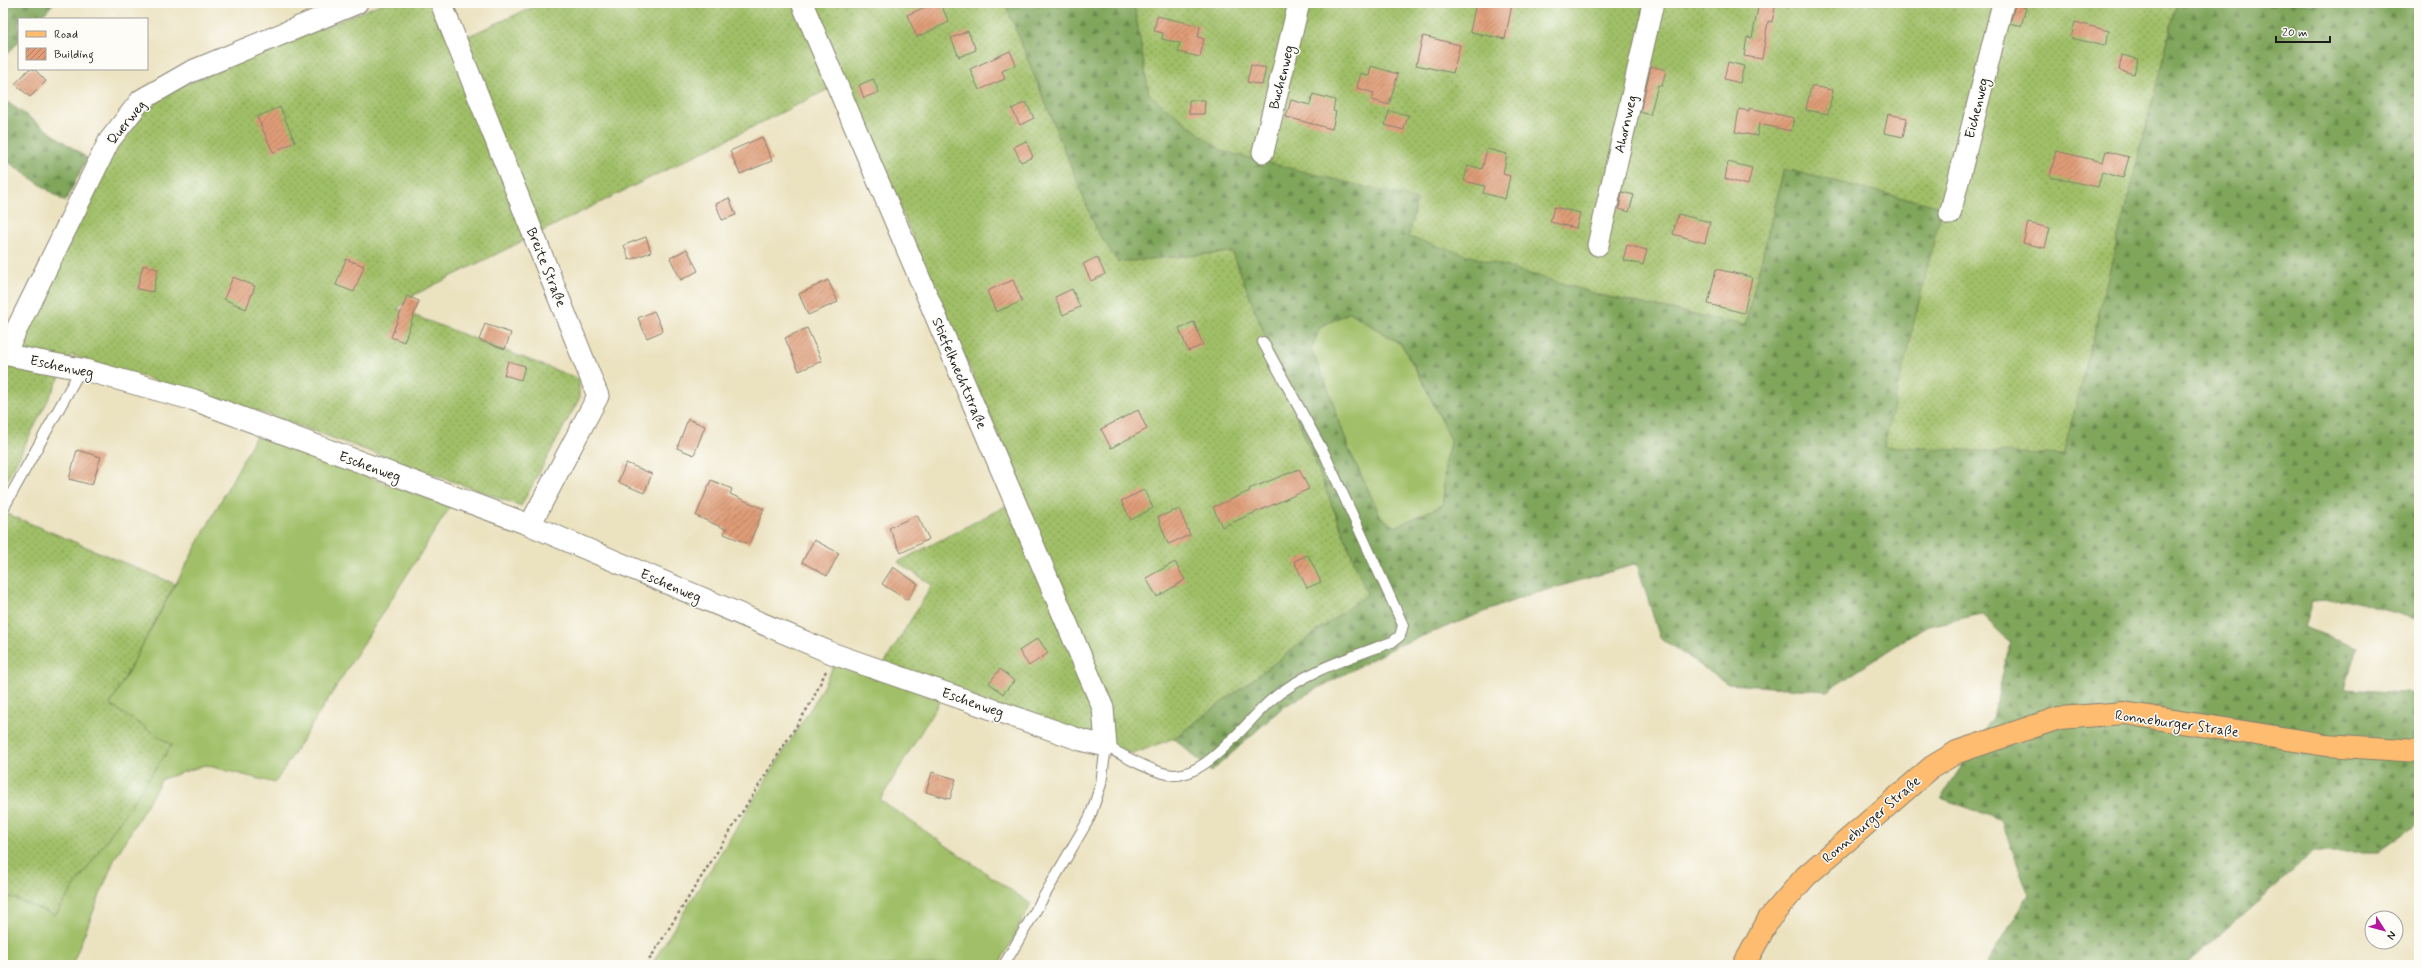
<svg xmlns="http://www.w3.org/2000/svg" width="2422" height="968" viewBox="0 0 2422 968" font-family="Mynerve,sans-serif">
<defs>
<pattern id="forest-firs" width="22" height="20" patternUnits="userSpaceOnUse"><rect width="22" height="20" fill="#80a65c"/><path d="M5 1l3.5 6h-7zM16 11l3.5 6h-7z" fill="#68864b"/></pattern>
<pattern id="garden-dots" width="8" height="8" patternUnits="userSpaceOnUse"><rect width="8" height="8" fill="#a0bf67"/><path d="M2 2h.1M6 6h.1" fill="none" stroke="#829a54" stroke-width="1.8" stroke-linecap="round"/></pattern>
<pattern id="building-hatch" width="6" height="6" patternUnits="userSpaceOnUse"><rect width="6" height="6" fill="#df9c77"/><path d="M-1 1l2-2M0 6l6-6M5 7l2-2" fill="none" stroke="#b47e61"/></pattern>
</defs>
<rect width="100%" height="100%" fill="#fdfcf7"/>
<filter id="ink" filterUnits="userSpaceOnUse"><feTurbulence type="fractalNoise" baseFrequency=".025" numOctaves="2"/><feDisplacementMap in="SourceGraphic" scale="8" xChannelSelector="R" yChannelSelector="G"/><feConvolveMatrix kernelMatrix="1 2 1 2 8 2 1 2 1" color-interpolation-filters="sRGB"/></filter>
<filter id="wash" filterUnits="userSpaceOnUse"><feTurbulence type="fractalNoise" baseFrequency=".012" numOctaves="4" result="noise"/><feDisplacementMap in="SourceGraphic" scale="16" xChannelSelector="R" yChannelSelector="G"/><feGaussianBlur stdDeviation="0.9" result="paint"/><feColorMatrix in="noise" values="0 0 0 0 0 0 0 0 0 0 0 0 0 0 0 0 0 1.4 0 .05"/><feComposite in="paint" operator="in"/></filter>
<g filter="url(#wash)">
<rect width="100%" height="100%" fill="#ebe2c0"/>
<!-- grass -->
<path fill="#a0bf67" stroke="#5e6e42" d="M 1350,312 L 1402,345 L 1424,384 L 1451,440 L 1445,461 L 1443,505 L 1395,527 L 1381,517 L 1349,450 L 1329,391 L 1311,350 L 1320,327 Z
M 256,436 L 450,507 L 275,783 L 205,765 L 162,779 L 114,860 L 72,965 L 3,965 L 3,894 L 55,915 L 171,745 L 110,705 Z
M 835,664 L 941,699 L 880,800 L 1031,904 L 999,965 L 651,965 L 814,703 Z"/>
<!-- forest -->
<path fill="url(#forest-firs)" stroke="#4e613c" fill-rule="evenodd" d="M 3,3 L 54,3 L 39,19 L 19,19 L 19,41 L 3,59 Z
M 1005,3 L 1134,3 L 1149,94 L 1275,162 L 1417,200 L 1409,237 L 1600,295 L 1745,325 L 1784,169 L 1943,207 L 2063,455 L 2177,3 L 2419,3 L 2419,620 L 2346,599 L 2312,601 L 2304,627 L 2358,647 L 2345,689 L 2419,694 L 2419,823 L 2379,852 L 2314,852 L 2186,965 L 1986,965 L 2029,895 L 2001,820 L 1941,798 L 1993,717 L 2010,642 L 1981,614 L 1924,627 L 1827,691 L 1728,684 L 1660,638 L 1637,564 L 1523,597 L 1397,646 L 1283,707 L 1211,772 L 1174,738 L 1367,594 L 1232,252 L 1118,262 L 1097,231 ZM 1350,312 L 1402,345 L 1424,384 L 1451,440 L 1445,461 L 1443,505 L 1395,527 L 1381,517 L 1349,450 L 1329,391 L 1311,350 L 1320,327 Z
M 3,99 L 87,158 L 65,202 L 3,158 Z"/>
<!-- garden -->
<path fill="url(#garden-dots)" stroke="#5e6e42" d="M 383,3 L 451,3 L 466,37 L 542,3 L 1005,3 L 1097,231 L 1118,262 L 1232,252 L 1367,594 L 1174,738 L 1133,754 L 882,667 L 932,585 L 898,562 L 1025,496 L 845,81 L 416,294 L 397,309 L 579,379 L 579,399 L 521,506 L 269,415 L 71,355 L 3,488 L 3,368 L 7,370 L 101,168 L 119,140 L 153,101 L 184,85 Z
M 1134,3 L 2177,3 L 2063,455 L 1884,446 L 1942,207 L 1784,169 L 1745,325 L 1600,295 L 1408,237 L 1417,200 L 1222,151 L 1149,94 Z
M 3,512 L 175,584 L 110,705 L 172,745 L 55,915 L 3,894 Z"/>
<g id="blocks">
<!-- building -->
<path fill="url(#building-hatch)" d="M 934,3 L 940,3 L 949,22 L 917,37 L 907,15 Z
M 1476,3 L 1512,5 L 1505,39 L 1470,32 Z
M 1759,3 L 1776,3 L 1772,22 L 1768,21 L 1762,59 L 1744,56 L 1747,37 L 1752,38 Z
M 2015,5 L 2026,8 L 2021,26 L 2010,23 Z
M 1157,16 L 1200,26 L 1198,37 L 1204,39 L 1200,57 L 1178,52 L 1180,43 L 1162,39 L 1163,33 L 1154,31 Z
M 2075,22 L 2109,31 L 2105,46 L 2071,38 Z
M 968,31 L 976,50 L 959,57 L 951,38 Z
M 1423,36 L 1460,45 L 1453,73 L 1416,65 Z
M 1010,51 L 1016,65 L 1002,71 L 1005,79 L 979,90 L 970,69 Z
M 2122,55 L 2138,59 L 2134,74 L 2119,70 Z
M 1728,62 L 1744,66 L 1740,83 L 1724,79 Z
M 1251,65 L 1266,68 L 1262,85 L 1247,82 Z
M 1371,66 L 1398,74 L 1389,105 L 1372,100 L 1374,93 L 1357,88 L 1361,73 L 1369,76 Z
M 1651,66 L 1666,70 L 1662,86 L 1658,85 L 1650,115 L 1640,112 Z
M 29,69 L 34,69 L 46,81 L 30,97 L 15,84 Z
M 873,79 L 879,92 L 864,98 L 859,85 Z
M 1811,86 L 1833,90 L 1828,114 L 1806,110 Z
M 1313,94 L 1335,100 L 1333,111 L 1336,112 L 1332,129 L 1286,117 L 1291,100 L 1310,105 Z
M 1189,100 L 1205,100 L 1204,114 L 1189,114 Z
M 1026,102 L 1034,118 L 1020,125 L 1012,109 Z
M 280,107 L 295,142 L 273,152 L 257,117 Z
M 1749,108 L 1794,118 L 1791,131 L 1759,124 L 1757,136 L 1735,132 L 1739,109 L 1749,111 Z
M 1389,111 L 1408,115 L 1404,130 L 1385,125 Z
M 1888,114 L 1907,118 L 1903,137 L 1884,133 Z
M 762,137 L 772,161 L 740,174 L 730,151 Z
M 1026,141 L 1033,157 L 1021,162 L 1014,147 Z
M 1487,149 L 1507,154 L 1503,174 L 1510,176 L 1505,199 L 1483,193 L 1485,186 L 1464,181 L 1468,165 L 1482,169 Z
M 2056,151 L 2103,162 L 2106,151 L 2129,157 L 2123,178 L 2102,172 L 2098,187 L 2050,177 Z
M 1728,162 L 1752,168 L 1748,185 L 1725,179 Z
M 1622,192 L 1634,195 L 1629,212 L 1619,209 Z
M 729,198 L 736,215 L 722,220 L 716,204 Z
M 1554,207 L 1580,213 L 1576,228 L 1550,222 Z
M 1678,214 L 1710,222 L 1705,243 L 1673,234 Z
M 2028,223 L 2050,228 L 2045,248 L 2023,243 Z
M 646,237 L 651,252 L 629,260 L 624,245 Z
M 1627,245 L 1647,250 L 1643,265 L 1623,260 Z
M 687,249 L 698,271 L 681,280 L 670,258 Z
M 1097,257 L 1105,274 L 1091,281 L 1083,264 Z
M 346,259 L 364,266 L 354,292 L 336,285 Z
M 143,265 L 158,269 L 153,292 L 137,289 Z
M 1716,269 L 1752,277 L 1744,313 L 1708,304 Z
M 233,277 L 255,286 L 246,309 L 224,299 Z
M 828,280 L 838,302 L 808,315 L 799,294 Z
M 1013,280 L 1022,301 L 996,312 L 987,291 Z
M 1072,289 L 1080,307 L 1063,315 L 1055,297 Z
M 407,296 L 419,301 L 404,342 L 391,337 Z
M 654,311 L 663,331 L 647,338 L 638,318 Z
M 1194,322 L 1203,345 L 1188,351 L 1179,328 Z
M 485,324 L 511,333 L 505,349 L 479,340 Z
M 807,328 L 822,361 L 799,371 L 785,338 Z
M 508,361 L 525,366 L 521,380 L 504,375 Z
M 1138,410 L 1147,429 L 1111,448 L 1101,429 Z
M 688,419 L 705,426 L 694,455 L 677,448 Z
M 77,450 L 101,457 L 92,485 L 69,479 Z
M 626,463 L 652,474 L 644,493 L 618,482 Z
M 1299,469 L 1309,489 L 1222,527 L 1213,507 L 1250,491 L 1249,489 Z
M 711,480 L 732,489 L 730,494 L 764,509 L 749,544 L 724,534 L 726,529 L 696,516 Z
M 1144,490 L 1153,508 L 1131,520 L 1121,501 Z
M 1179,509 L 1190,535 L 1168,544 L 1158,517 Z
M 917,515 L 929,539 L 901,553 L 889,528 Z
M 814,540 L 839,553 L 827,576 L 802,562 Z
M 1308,555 L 1321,582 L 1307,588 L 1294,561 Z
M 1175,562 L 1185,580 L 1157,597 L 1146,578 Z
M 893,567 L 918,584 L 907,600 L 882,584 Z
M 1038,638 L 1048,653 L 1029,666 L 1019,651 Z
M 1000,669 L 1014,681 L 1003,694 L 989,683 Z
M 932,772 L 956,779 L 950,799 L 926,792 Z"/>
</g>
</g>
<g filter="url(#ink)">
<use href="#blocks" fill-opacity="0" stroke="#847f6e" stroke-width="1"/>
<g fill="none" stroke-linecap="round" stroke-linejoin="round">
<defs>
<path id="service" d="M 3,509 L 81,369
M 1004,965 L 1090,817 L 1101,784 L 1106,746 C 1122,755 1156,775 1175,775 C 1208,775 1247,721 1270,701 C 1305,671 1349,658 1392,642 L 1400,636 L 1403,625 L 1325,455 L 1263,342"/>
<path id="minor" d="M 441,3 L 598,396 L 530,525
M 1263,152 L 1299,3
M 1950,214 L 2003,3
M 1598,245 L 1653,3
M 3,354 L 81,369 L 194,400 L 530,525 L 834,654 L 1081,740 L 1106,746 L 1103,708 L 802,3
M 4,355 L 109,141 L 141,100 L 190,72 L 357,3"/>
<path id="primary" d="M 1744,965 L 1769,919 L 1806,876 L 1932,767 L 1957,752 L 2059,718 L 2124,713 L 2326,745 L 2419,751"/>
</defs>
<!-- service casing -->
<use href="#service" stroke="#847f6e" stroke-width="12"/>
<!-- minor casing -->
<use href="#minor" stroke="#847f6e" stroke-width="23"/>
<!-- primary casing -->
<use href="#primary" stroke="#847f6e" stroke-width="24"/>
<!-- path -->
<path stroke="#847f6e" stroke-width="2.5" stroke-dasharray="3 3" stroke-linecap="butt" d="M 646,965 L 812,701 L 826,671"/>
<!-- service -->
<use href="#service" stroke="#fff" stroke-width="10"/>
<!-- minor -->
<use href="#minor" stroke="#fff" stroke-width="21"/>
<!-- primary -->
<use href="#primary" stroke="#fdbc70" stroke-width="22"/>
</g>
</g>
<g text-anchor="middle" stroke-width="3" stroke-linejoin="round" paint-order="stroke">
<!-- street labels -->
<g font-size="14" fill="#1c1c1c" stroke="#fdfcf7">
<text transform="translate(1281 77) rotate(-76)" y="5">Buchenweg</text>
<text transform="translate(1976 108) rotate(-76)" y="5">Eichenweg</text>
<text transform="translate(126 122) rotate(-51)" y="5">Querweg</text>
<text transform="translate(1625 124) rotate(-77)" y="5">Ahornweg</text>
<text transform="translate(547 267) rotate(68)" y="5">Breite Straße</text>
<text transform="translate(62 366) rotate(12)" y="5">Eschenweg</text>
<text transform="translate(960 373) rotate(67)" y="5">Stiefelknechtstraße</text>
<text transform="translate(370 466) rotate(20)" y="5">Eschenweg</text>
<text transform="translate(671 585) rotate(23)" y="5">Eschenweg</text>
<text transform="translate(973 702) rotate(19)" y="5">Eschenweg</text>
<text transform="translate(2177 723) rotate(8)" y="5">Ronneburger Straße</text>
<text transform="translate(1871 819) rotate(-41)" y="5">Ronneburger Straße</text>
</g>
</g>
<!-- margin -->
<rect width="2422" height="968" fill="none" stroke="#fdfcf7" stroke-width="16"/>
<!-- legend -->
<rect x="18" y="18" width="130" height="52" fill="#fdfcf7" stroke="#a3a29f"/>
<rect x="26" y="31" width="20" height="6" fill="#fdbc70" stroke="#a3a29f"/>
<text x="54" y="38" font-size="12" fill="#1c1c1c">Road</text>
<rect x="26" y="48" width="20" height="12" fill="url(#building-hatch)" stroke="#a3a29f"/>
<text x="54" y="58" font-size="12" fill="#1c1c1c">Building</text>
<!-- north arrow -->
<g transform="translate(2384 930) rotate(126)"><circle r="19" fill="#fdfcf7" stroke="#a3a29f"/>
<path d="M0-3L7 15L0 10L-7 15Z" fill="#b5179e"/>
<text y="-6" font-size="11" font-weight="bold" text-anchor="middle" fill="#1c1c1c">N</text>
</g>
<!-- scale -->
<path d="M2276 36v6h54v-6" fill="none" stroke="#1c1c1c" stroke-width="2"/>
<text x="2282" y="36" font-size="12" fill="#1c1c1c" stroke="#fdfcf7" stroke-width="3" paint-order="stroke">20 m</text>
</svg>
